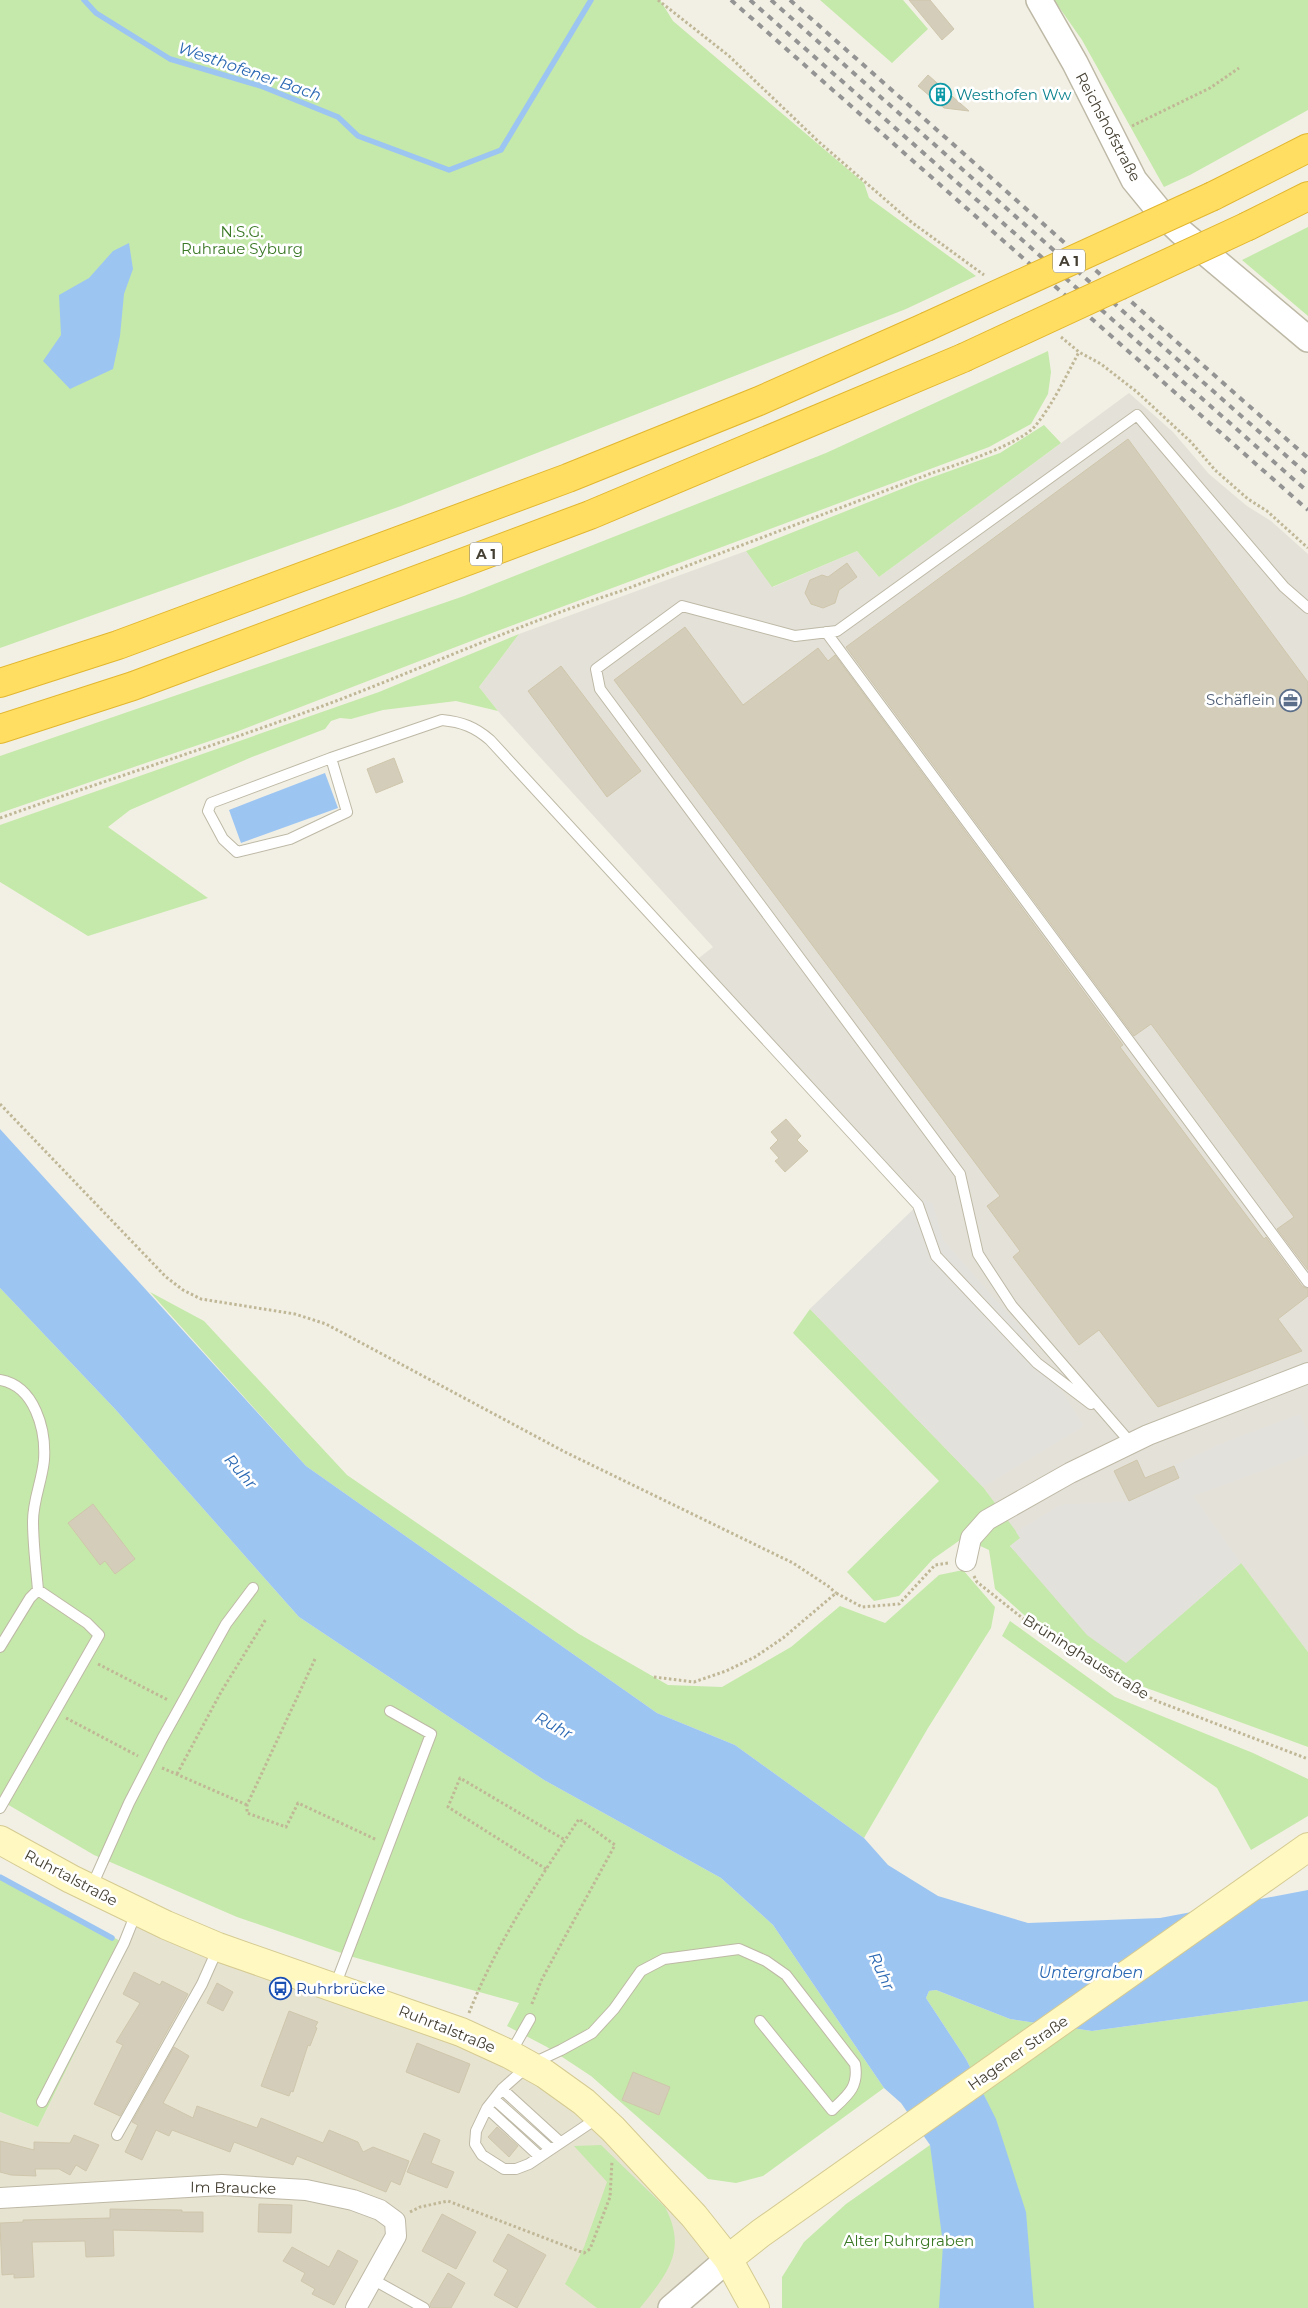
<svg xmlns="http://www.w3.org/2000/svg" width="1308" height="2308" viewBox="0 0 1308 2308" font-family="Montserrat,sans-serif">
<rect width="100%" height="100%" fill="#f2f0e4"/>
<!-- residential -->
<path fill="#e7e3d1" d="M 143,1915 L 529,2065 L 728,2259 L 671,2308 L 0,2308 L 0,2112 L 38,2127 Z"/>
<!-- industrial -->
<path fill="#e4e1d9" d="M 1129,393 L 1173,432 L 1209,474 L 1247,506 L 1271,521 L 1308,554 L 1308,1652 L 1241,1564 L 1020,1538 L 983,1487 L 810,1309 L 918,1205 L 695,961 L 713,947 L 498,711 L 479,687 L 519,634 L 746,551 L 773,587 L 857,551 L 879,577 Z"/>
<!-- green -->
<path fill="#c5e9aa" d="M 0,0 L 660,0 L 673,21 L 864,183 L 869,198 L 976,276 L 906,309 L 401,506 L 0,648 Z
M 820,0 L 903,0 L 928,29 L 892,63 Z
M 1054,0 L 1308,0 L 1308,110 L 1190,175 L 1164,187 L 1082,40 Z
M 1308,227 L 1308,316 L 1242,260 Z
M 1048,351 L 1051,372 L 1048,394 L 1031,424 L 989,447 L 492,633 L 236,732 L 0,813 L 0,756 L 464,596 L 826,453 Z
M 1044,425 L 1061,443 L 879,577 L 857,551 L 772,587 L 746,551 L 919,482 L 1000,453 Z
M 519,634 L 479,687 L 498,711 L 456,701 L 383,710 L 351,719 L 340,718 L 331,721 L 325,729 L 252,757 L 130,810 L 108,827 L 208,898 L 88,936 L 0,882 L 0,825 L 379,692 Z
M 0,1288 L 115,1409 L 299,1617 L 544,1780 L 721,1878 L 773,1925 L 884,2088 L 763,2176 L 736,2183 L 708,2179 L 591,2076 L 547,2047 L 507,2026 L 519,2003 L 353,1957 L 237,1917 L 94,1855 L 0,1800 Z
M 150,1292 L 204,1321 L 347,1475 L 579,1634 L 668,1685 L 722,1687 L 791,1647 L 840,1606 L 885,1623 L 939,1575 L 963,1570 L 995,1607 L 991,1628 L 928,1728 L 864,1838 L 735,1745 L 657,1713 L 306,1466 Z
M 810,1309 L 983,1487 L 1021,1538 L 1010,1546 L 1126,1662 L 1241,1563 L 1308,1652 L 1308,1747 L 1141,1686 L 1041,1630 L 995,1589 L 989,1550 L 963,1538 L 933,1559 L 899,1596 L 874,1601 L 847,1572 L 939,1481 L 793,1333 Z
M 1010,1621 L 1115,1697 L 1253,1753 L 1308,1779 L 1308,1816 L 1251,1850 L 1217,1788 L 1002,1636 Z
M 0,1878 L 128,1945 L 38,2127 L 0,2112 Z
M 936,1990 L 1010,2019 L 1092,2031 L 1308,2001 L 1308,2308 L 975,2308 L 987,2102 L 966,2059 L 926,1998 L 929,1991 Z
M 601,2145 L 665,2207 C 688,2251 667,2274 640,2308 L 597,2308 L 565,2284 L 584,2247 L 607,2182 L 574,2146 Z
M 930,2145 L 974,2308 L 782,2308 L 782,2277 L 804,2242 L 846,2204 Z"/>
<!-- parking -->
<path fill="#e3e1dc" d="M 924,1199 L 933,1204 L 943,1240 L 1023,1331 L 1084,1426 L 983,1487 L 810,1309 Z
M 1300,1414 L 1308,1432 L 1308,1454 L 1193,1496 L 1241,1563 L 1126,1663 L 1087,1635 L 1010,1546 L 1020,1538 L 1016,1532 L 1060,1505 L 1129,1501 L 1164,1485 L 1175,1465 L 1225,1442 Z"/>
<!-- water -->
<path fill="#9dc5f2" d="M 129,243 L 133,269 L 124,294 L 120,336 L 113,369 L 70,389 L 43,361 L 61,335 L 59,295 L 89,278 L 113,251 Z
M 325,773 L 338,808 L 241,843 L 229,810 Z
M 0,1129 L 306,1466 L 657,1713 L 735,1745 L 864,1838 L 888,1865 L 938,1896 L 1028,1923 L 1160,1918 L 1308,1890 L 1308,2001 L 1092,2031 L 1010,2019 L 936,1990 L 929,1991 L 926,1998 L 966,2059 L 996,2119 L 1026,2212 L 1034,2308 L 939,2308 L 943,2244 L 930,2145 L 901,2103 L 884,2088 L 773,1925 L 721,1878 L 544,1780 L 299,1617 L 115,1409 L 0,1288 Z"/>
<g fill="none" stroke-linecap="round" stroke-linejoin="round">
<!-- stream -->
<path stroke="#9dc5f2" stroke-width="5.5" d="M 84,0 L 96,13 L 170,59 L 261,86 L 338,117 L 358,136 L 449,170 L 501,150 L 591,0
M 0,1877 L 112,1938"/>
</g>
<!-- building -->
<path fill="#d4cdb9" stroke="#cfc6ac" d="M 909,0 L 930,0 L 954,29 L 942,40 Z
M 928,75 L 969,111 L 944,108 L 918,86 Z
M 1128,439 L 1308,682 L 1308,1270 L 1277,1229 L 1294,1217 L 1151,1024 L 1134,1036 L 846,647 Z
M 847,563 L 857,577 L 839,590 L 835,603 L 823,608 L 811,604 L 805,593 L 810,580 L 822,575 L 828,577 Z
M 685,627 L 743,705 L 818,648 L 828,661 L 835,655 L 1123,1045 L 1120,1047 L 1264,1239 L 1266,1237 L 1302,1286 L 1308,1289 L 1308,1296 L 1278,1319 L 1302,1351 L 1158,1407 L 1099,1330 L 1079,1345 L 1013,1257 L 1020,1251 L 987,1206 L 1000,1196 L 614,680 Z
M 561,666 L 641,771 L 607,797 L 528,691 Z
M 394,758 L 403,782 L 376,793 L 367,769 Z
M 786,1119 L 801,1136 L 797,1140 L 808,1151 L 785,1172 L 775,1161 L 779,1158 L 770,1148 L 778,1140 L 771,1132 Z
M 1137,1460 L 1145,1478 L 1174,1466 L 1179,1478 L 1129,1501 L 1114,1471 Z
M 93,1504 L 135,1559 L 115,1574 L 105,1561 L 100,1565 L 68,1523 Z
M 134,1972 L 160,1985 L 162,1981 L 188,1994 L 120,2116 L 94,2104 L 123,2045 L 116,2042 L 140,2003 L 123,1994 Z
M 217,1983 L 233,1992 L 223,2011 L 207,2003 Z
M 289,2011 L 318,2022 L 315,2027 L 317,2028 L 310,2046 L 308,2045 L 293,2092 L 291,2091 L 289,2096 L 261,2086 Z
M 417,2043 L 470,2064 L 459,2093 L 406,2072 Z
M 174,2047 L 189,2056 L 163,2103 L 193,2118 L 197,2106 L 257,2128 L 261,2118 L 323,2143 L 329,2130 L 358,2142 L 363,2152 L 373,2147 L 409,2161 L 400,2185 L 391,2181 L 386,2192 L 297,2156 L 293,2165 L 234,2142 L 230,2152 L 172,2130 L 169,2136 L 156,2130 L 142,2160 L 125,2152 L 138,2125 L 132,2122 Z
M 633,2072 L 670,2087 L 659,2115 L 622,2100 Z
M 497,2127 L 518,2146 L 509,2157 L 488,2137 Z
M 424,2133 L 440,2140 L 431,2163 L 454,2172 L 447,2188 L 407,2172 Z
M 74,2135 L 99,2145 L 86,2171 L 76,2165 L 70,2175 L 59,2169 L 35,2169 L 36,2176 L 11,2175 L 0,2172 L 0,2141 L 34,2150 L 34,2142 L 70,2143 Z
M 259,2204 L 292,2205 L 291,2233 L 258,2232 Z
M 110,2209 L 182,2210 L 182,2212 L 203,2212 L 203,2232 L 113,2230 L 114,2256 L 86,2257 L 85,2241 L 32,2242 L 34,2277 L 14,2278 L 14,2274 L 2,2275 L 0,2223 L 23,2222 L 23,2220 L 110,2218 Z
M 442,2214 L 476,2232 L 456,2269 L 422,2251 Z
M 508,2234 L 546,2255 L 517,2308 L 494,2295 L 508,2270 L 493,2261 Z
M 292,2247 L 329,2267 L 338,2250 L 358,2261 L 334,2305 L 312,2294 L 315,2289 L 301,2281 L 305,2273 L 283,2261 Z
M 448,2273 L 465,2283 L 451,2308 L 431,2308 L 430,2304 Z"/>
<g fill="none" stroke-linecap="round" stroke-linejoin="round">
<defs>
<path id="service" d="M 826,632 L 1308,1282
M 331,758 L 211,803 L 208,811 L 223,839 L 237,852 L 290,839 L 347,812 L 331,758 L 442,720 C 462,722 475,727 490,740 L 918,1205 L 936,1256 L 1037,1363 L 1091,1404
M 0,1380 C 35,1386 46,1430 44,1460 C 42,1481 33,1500 33,1521 C 33,1544 36,1567 38,1590
M 1130,1442 L 1012,1306 L 978,1254 L 960,1174 L 600,689 L 596,669 L 682,606 L 795,636 L 837,631 L 1137,415 L 1284,587 L 1308,608
M 0,1647 L 30,1598 L 38,1590 L 87,1623 L 99,1635 L 0,1808
M 91,1888 L 129,1803 L 162,1739 L 226,1624 L 253,1588
M 335,1986 L 431,1734 L 390,1711
M 510,2054 L 530,2019
M 502,2089 L 560,2142
M 494,2099 L 550,2149
M 42,2102 L 124,1943 L 136,1913
M 487,2108 L 539,2156
M 599,2117 L 529,2164 L 516,2169 L 504,2169 L 482,2155 L 475,2144 L 476,2131 L 487,2108 L 502,2089 L 529,2065 L 561,2050 L 592,2033 L 614,2009 L 641,1971 L 664,1959 L 739,1949 L 766,1961 L 786,1975 L 855,2064 C 859,2087 848,2095 832,2110 L 760,2021
M 117,2135 L 202,1984 L 218,1948
M 372,2279 L 424,2308"/>
<path id="minor" d="M 966,1561 L 971,1538 L 987,1520 L 1070,1473 L 1148,1435 L 1308,1373
M 0,2198 L 222,2185 L 306,2190 L 353,2200 L 380,2210 L 395,2221 L 396,2236 L 356,2308"/>
<path id="tertiary" d="M 1039,0 L 1075,63 L 1134,180 L 1161,213 L 1181,232 L 1308,339
M 671,2308 L 728,2259"/>
<path id="secondary" d="M 0,1840 L 71,1879 L 166,1925 L 218,1947 L 461,2032 L 509,2054 L 545,2074 L 584,2102 L 613,2129 L 694,2216 L 728,2259 L 755,2308
M 728,2259 L 761,2233 L 1308,1847"/>
<path id="motorway" d="M 1213,196 L 1308,148
M 1248,226 L 1308,196
M 0,683 L 118,645 L 568,478 L 759,401 L 926,327
M 0,729 L 133,686 L 590,515 L 963,358"/>
</defs>
<!-- service casing -->
<use href="#service" stroke="#beb9a6" stroke-width="12"/>
<!-- minor casing -->
<use href="#minor" stroke="#beb9a6" stroke-width="22"/>
<!-- tertiary casing -->
<use href="#tertiary" stroke="#beb9a6" stroke-width="28"/>
<!-- secondary casing -->
<use href="#secondary" stroke="#d5cb92" stroke-width="30"/>
<!-- motorway casing -->
<use href="#motorway" stroke="#e2b62e" stroke-width="30"/>
<!-- path -->
<path stroke="#c0b797" stroke-width="3" stroke-dasharray="2.5 2.5" stroke-linecap="butt" d="M 658,0 L 729,56 L 819,142 L 910,221 L 984,275
M 1132,126 L 1210,88 L 1239,68
M 1061,337 L 1079,352 L 1101,364 L 1137,392 L 1191,442 L 1215,470 L 1248,499 L 1267,511 L 1308,548
M 0,818 C 109,779 220,744 328,704 C 426,667 522,623 621,591 L 932,473 C 956,465 1021,444 1036,425 C 1053,404 1066,376 1079,352
M 0,1104 L 166,1277 L 183,1290 L 201,1299 L 295,1314 L 326,1324 L 565,1452 L 793,1563 L 828,1586 L 836,1593
M 974,1576 L 977,1582 L 1035,1628 L 1154,1700 L 1308,1759
M 315,1659 L 247,1805 L 247,1813 L 286,1827 L 298,1803 L 377,1840
M 98,1664 L 168,1700
M 654,1677 L 694,1682 L 726,1671 L 755,1657 L 783,1638 L 836,1593 L 862,1607 L 899,1604 L 935,1565 L 948,1563
M 66,1718 L 138,1756
M 162,1768 L 247,1805
M 177,1774 L 221,1692 L 266,1619
M 546,1869 L 448,1807 L 460,1778 L 565,1840
M 469,2013 C 496,1944 538,1881 579,1819 L 615,1845 L 542,1979 L 531,2006
M 410,2212 L 420,2207 L 448,2201 L 584,2253 L 590,2249 L 610,2197 L 612,2161"/>
<!-- service -->
<use href="#service" stroke="#fff" stroke-width="10"/>
<!-- minor -->
<use href="#minor" stroke="#fff" stroke-width="20"/>
<!-- tertiary -->
<use href="#tertiary" stroke="#fff" stroke-width="25"/>
<!-- secondary -->
<use href="#secondary" stroke="#fff8c1" stroke-width="28"/>
<!-- motorway -->
<use href="#motorway" stroke="#ffde62" stroke-width="28"/>
<!-- rail -->
<path stroke="#949494" stroke-width="4" stroke-dasharray="6 6" stroke-linecap="butt" d="M 731,0 L 1308,510
M 750,0 L 1308,492
M 771,0 L 1308,475
M 790,0 L 1308,458"/>
<defs>
<path id="motorway-bridge" d="M 926,327 L 1213,196
M 963,358 L 1248,226"/>
</defs>
<!-- motorway-bridge casing -->
<use href="#motorway-bridge" stroke="#e2b62e" stroke-width="30" stroke-linecap="butt"/>
<!-- motorway-bridge -->
<use href="#motorway-bridge" stroke="#ffde62" stroke-width="28"/>
</g>
<!-- icons -->
<defs>
<symbol id="building-ring" viewBox="-11 -11 22 22"><circle r="9.5" fill="#fff" stroke="#0f9aa8" stroke-width="1.5"/><path d="M-4-6H4V6H1V3H-1V6H-4ZM-2.5-4.3h1.7v1.8h-1.7ZM.8-4.3h1.7v1.8H.8ZM-2.5-1h1.7V.8h-1.7ZM.8-1h1.7V.8H.8Z" fill="#0f9aa8"/></symbol>
<symbol id="office-ring" viewBox="-11 -11 22 22"><circle r="9.5" fill="#fff" stroke="#5c6f8a" stroke-width="1.5"/><path d="M-6-3h4V-5.5h4V-3h4V5H-6ZM-1-4.5V-3h2v-1.5ZM-6 0V1H6V0Z" fill="#5c6f8a"/></symbol>
<symbol id="bus-ring" viewBox="-11 -11 22 22"><circle r="9.5" fill="#fff" stroke="#1a4fb4" stroke-width="1.5"/><path d="M-5-6H5V4H4V6H2V4H-2V6H-4V4H-5ZM-3.5-4V0h7V-4ZM-3.5 1.2v1.5H-2V1.2ZM2 1.2v1.5H3.5V1.2Z" fill="#1a4fb4"/></symbol>
</defs>
<g fill-rule="evenodd">
<use href="#building-ring" x="928" y="82" width="25" height="25"/>
<use href="#office-ring" x="1278" y="688" width="25" height="25"/>
<use href="#bus-ring" x="268" y="1976" width="25" height="25"/>
</g>
<g text-anchor="middle" stroke-width="5" stroke-linejoin="round" paint-order="stroke">
<!-- shield labels -->
<g fill="#fff" stroke="#7d7970" stroke-width="1">
<rect x="1053" y="249.5" width="32" height="23" rx="4"/>
<rect x="470" y="542.5" width="32" height="23" rx="4"/>
</g>
<g font-size="14" font-weight="bold" fill="#454033">
<text x="1069" y="266">A 1</text>
<text x="486" y="559">A 1</text>
</g>
<!-- culture labels -->
<g font-size="15" fill="#0d838f" stroke="#fff" text-anchor="start">
<text x="956" y="100">Westhofen Ww</text>
</g>
<!-- street labels -->
<g font-size="15" fill="#454033" stroke="#fff">
<text transform="translate(1108 127) rotate(62)" y="5">Reichshofstraße</text>
<text transform="translate(1086 1657) rotate(32)" y="5">Brüninghausstraße</text>
<text transform="translate(71 1878) rotate(28)" y="5">Ruhrtalstraße</text>
<text transform="translate(447 2029) rotate(22)" y="5">Ruhrtalstraße</text>
<text transform="translate(1018 2053) rotate(-35)" y="5">Hagener Straße</text>
<text transform="translate(233 2188) rotate(1)" y="5">Im Braucke</text>
</g>
<!-- park labels -->
<g font-size="15" fill="#3a7825" stroke="#fff">
<text x="242" y="237">N.S.G.<tspan x="242" dy="17">Ruhraue Syburg</tspan></text>
<text x="909" y="2246">Alter Ruhrgraben</text>
</g>
<!-- service labels -->
<g font-size="15" fill="#4e5e75" stroke="#fff" text-anchor="end">
<text x="1275" y="705">Schäflein</text>
</g>
<!-- transit labels -->
<g font-size="15" fill="#164399" stroke="#fff" text-anchor="start">
<text x="296" y="1994">Ruhrbrücke</text>
</g>
<!-- water labels -->
<g font-size="16" font-style="italic" fill="#2a68b3" stroke="#fff">
<text transform="translate(250 71) rotate(19)" y="6">Westhofener Bach</text>
<text transform="translate(241 1471) rotate(49)" y="6">Ruhr</text>
<text transform="translate(554 1725) rotate(29)" y="6">Ruhr</text>
<text transform="translate(882 1971) rotate(65)" y="6">Ruhr</text>
<text x="1091" y="1978">Untergraben</text>
</g>
</g>
</svg>
